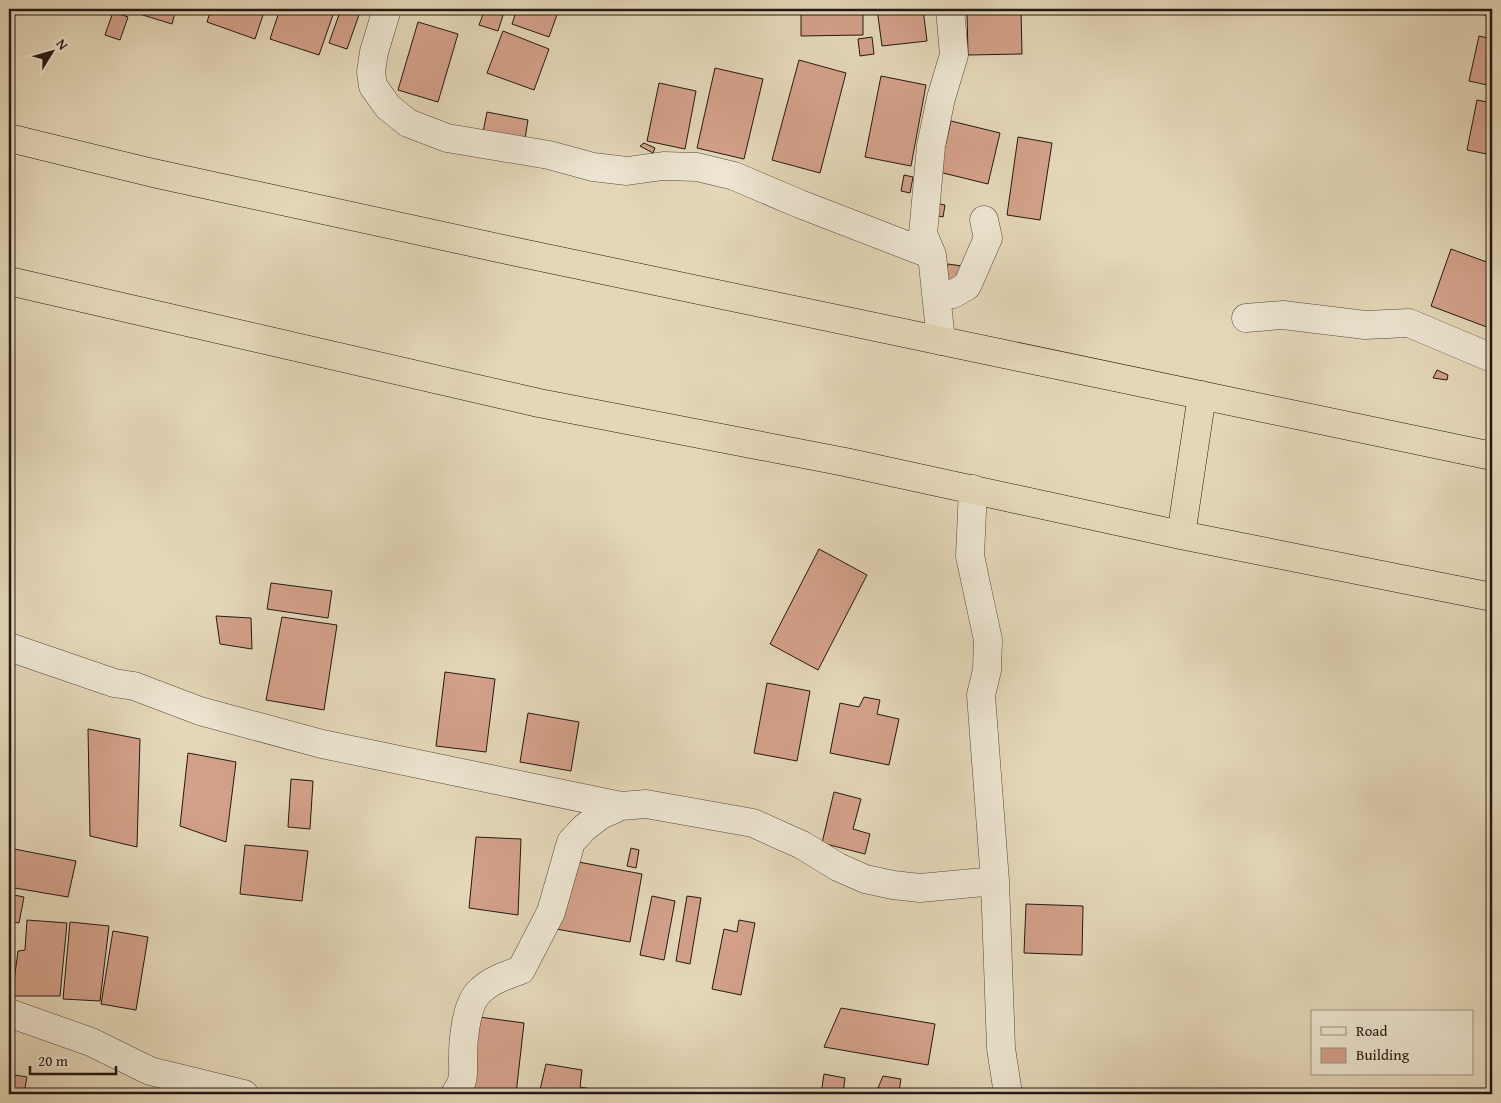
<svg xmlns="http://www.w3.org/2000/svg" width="1501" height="1103" viewBox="0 0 1501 1103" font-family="'Gentium Book Plus',serif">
<rect width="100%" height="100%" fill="#e4d7b8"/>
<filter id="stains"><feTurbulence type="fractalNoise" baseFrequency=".004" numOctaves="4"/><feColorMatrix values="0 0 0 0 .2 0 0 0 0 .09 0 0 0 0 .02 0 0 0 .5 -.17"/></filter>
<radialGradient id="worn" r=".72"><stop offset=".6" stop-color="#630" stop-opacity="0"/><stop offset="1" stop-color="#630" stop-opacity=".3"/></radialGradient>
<!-- building -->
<path fill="#d3a18a" stroke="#231812" d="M 123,9 L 176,9 L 172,24 Z
M 211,9 L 265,9 L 255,39 L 207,22 Z
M 280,9 L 335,9 L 319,55 L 270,39 Z
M 341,9 L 361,9 L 347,49 L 329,43 Z
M 485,9 L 505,9 L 498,31 L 479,25 Z
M 517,9 L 559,9 L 549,37 L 512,24 Z
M 801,9 L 863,9 L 863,35 L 801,36 Z
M 877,9 L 923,9 L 927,41 L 882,46 Z
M 967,9 L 1021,9 L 1022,54 L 968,55 Z
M 1487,9 L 1492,9 L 1492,19 L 1485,16 Z
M 113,12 L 128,17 L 120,40 L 105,35 Z
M 418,22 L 458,34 L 438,102 L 398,90 Z
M 503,31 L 549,49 L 534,90 L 487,73 Z
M 1479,36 L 1492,39 L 1492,86 L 1469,81 Z
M 872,37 L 874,54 L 860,56 L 858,39 Z
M 799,60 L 846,73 L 820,173 L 772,160 Z
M 715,68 L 763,79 L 744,159 L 697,148 Z
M 881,76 L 926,85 L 911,166 L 865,157 Z
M 659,83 L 696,91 L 685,149 L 647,141 Z
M 1477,100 L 1492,103 L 1492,155 L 1467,150 Z
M 487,112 L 528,120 L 524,145 L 482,137 Z
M 951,121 L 1000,133 L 988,184 L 939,172 Z
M 1018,137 L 1052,143 L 1040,220 L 1007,215 Z
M 644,143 L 655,148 L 653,153 L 640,146 Z
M 904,175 L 913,177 L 910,193 L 901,191 Z
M 935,203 L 945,205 L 943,217 L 933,215 Z
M 1451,249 L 1492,264 L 1492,329 L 1431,306 Z
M 948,264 L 962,266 L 959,285 L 945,282 Z
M 1437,370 L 1448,375 L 1447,380 L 1433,378 Z
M 819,549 L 867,575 L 818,670 L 770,644 Z
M 271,583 L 332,591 L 328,618 L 267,609 Z
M 216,616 L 251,618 L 252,649 L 220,644 Z
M 282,617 L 337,625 L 324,710 L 266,700 Z
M 445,672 L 495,679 L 486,752 L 436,746 Z
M 767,683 L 810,691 L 797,761 L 754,753 Z
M 864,697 L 880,700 L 877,714 L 899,719 L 889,765 L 830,753 L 840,703 L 859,707 Z
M 528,713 L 579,722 L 571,771 L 520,762 Z
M 88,729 L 140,739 L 137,847 L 90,836 Z
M 188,753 L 236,762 L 226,842 L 180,826 Z
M 291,779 L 313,781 L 310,829 L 288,827 Z
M 834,792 L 861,799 L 853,829 L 870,834 L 865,854 L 822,843 Z
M 476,837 L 521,839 L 518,915 L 469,908 Z
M 245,845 L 308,851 L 302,901 L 240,894 Z
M 9,848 L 76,861 L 68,897 L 9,887 Z
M 631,848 L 639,850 L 636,868 L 627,866 Z
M 568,860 L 642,874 L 630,942 L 556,929 Z
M 9,894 L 24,897 L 19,923 L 9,921 Z
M 652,896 L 675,901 L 664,960 L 640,955 Z
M 687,896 L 701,898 L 690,964 L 676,961 Z
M 1026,904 L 1083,906 L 1082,955 L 1024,953 Z
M 27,920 L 67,923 L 60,996 L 12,996 L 18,951 L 25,950 Z
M 739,920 L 755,923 L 741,995 L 712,989 L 724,929 L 737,932 Z
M 70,922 L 109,926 L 100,1001 L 63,999 Z
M 113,931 L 148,937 L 136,1010 L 101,1004 Z
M 841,1008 L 935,1024 L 928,1065 L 824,1047 Z
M 479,1017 L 524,1023 L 516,1094 L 470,1094 Z
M 546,1064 L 582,1070 L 580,1087 L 592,1089 L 590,1094 L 539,1094 Z
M 9,1074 L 27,1077 L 24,1094 L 9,1094 Z
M 824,1074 L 845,1078 L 843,1094 L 821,1094 Z
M 883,1076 L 901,1079 L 899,1091 L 878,1088 Z"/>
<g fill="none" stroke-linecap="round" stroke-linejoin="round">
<defs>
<path id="street" d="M 387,9 L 374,52 L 371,72 L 373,86 L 388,107 L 408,123 L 447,138 L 549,155 L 593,167 L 627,171 L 663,166 L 697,167 L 734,176 L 800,204 L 932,255
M 937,296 L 953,294 L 967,286 L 988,238 L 984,220
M 1246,318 L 1283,315 L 1365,325 L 1409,323 L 1492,358
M 941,341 L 932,255 L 923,234 L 931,146 L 941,98 L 954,55 L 950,9
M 973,489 L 970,556 L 988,640 L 987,670 L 981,695 L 995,881 L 1001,1048 L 1008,1094
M 9,647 L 114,683 L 134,686 L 200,711 L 322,744 L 621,806
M 9,1013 L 91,1042 L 150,1071 L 244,1094
M 455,1094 C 465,1080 463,1074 463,1057 C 463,1040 466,1003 480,991 C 491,980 507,975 521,970 L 551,912 L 571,842 L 584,828 L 601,815 L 621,806 L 646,804 L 753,823 L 802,845 L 838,867 L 865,879 L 893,885 L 920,888 L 995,881"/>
<path id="highway" d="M 9,138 L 153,173 L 512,251 L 1492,456
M 9,281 L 539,403 L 845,462 L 1181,535 L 1492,597
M 1181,535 L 1202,395"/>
</defs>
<!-- street casing -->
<use href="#street" stroke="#53483c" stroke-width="29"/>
<!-- highway casing -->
<use href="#highway" stroke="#231812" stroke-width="29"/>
<!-- street -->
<use href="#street" stroke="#ede5d1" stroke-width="28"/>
<!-- highway -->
<use href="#highway" stroke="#e4d7b8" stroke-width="28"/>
</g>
<!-- margin -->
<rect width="1501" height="1103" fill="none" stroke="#e4d7b8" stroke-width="30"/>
<rect x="10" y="10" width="1481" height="1083" fill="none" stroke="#231812" stroke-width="2.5"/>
<rect x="15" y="15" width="1471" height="1073" fill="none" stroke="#231812"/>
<!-- legend -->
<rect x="1311" y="1010" width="162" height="65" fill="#ede5d1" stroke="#9c9385"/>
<rect x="1321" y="1027" width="25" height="8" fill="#ede5d1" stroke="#9c9385"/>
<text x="1356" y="1036" font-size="15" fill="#231812">Road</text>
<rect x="1321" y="1048" width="25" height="15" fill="#d3a18a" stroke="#9c9385"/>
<text x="1356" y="1060" font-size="15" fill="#231812">Building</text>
<!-- north arrow -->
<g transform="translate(52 52) rotate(53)" stroke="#ede5d1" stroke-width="4" paint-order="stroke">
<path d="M0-4L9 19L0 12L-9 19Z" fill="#231812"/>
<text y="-8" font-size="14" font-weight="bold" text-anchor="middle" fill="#231812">N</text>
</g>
<!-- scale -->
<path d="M30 1066v8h86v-8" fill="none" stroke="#231812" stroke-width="2.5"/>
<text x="38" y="1066" font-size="15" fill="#231812" stroke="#ede5d1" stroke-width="4" paint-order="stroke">20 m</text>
<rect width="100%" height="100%" filter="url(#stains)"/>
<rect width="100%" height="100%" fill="url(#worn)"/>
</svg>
